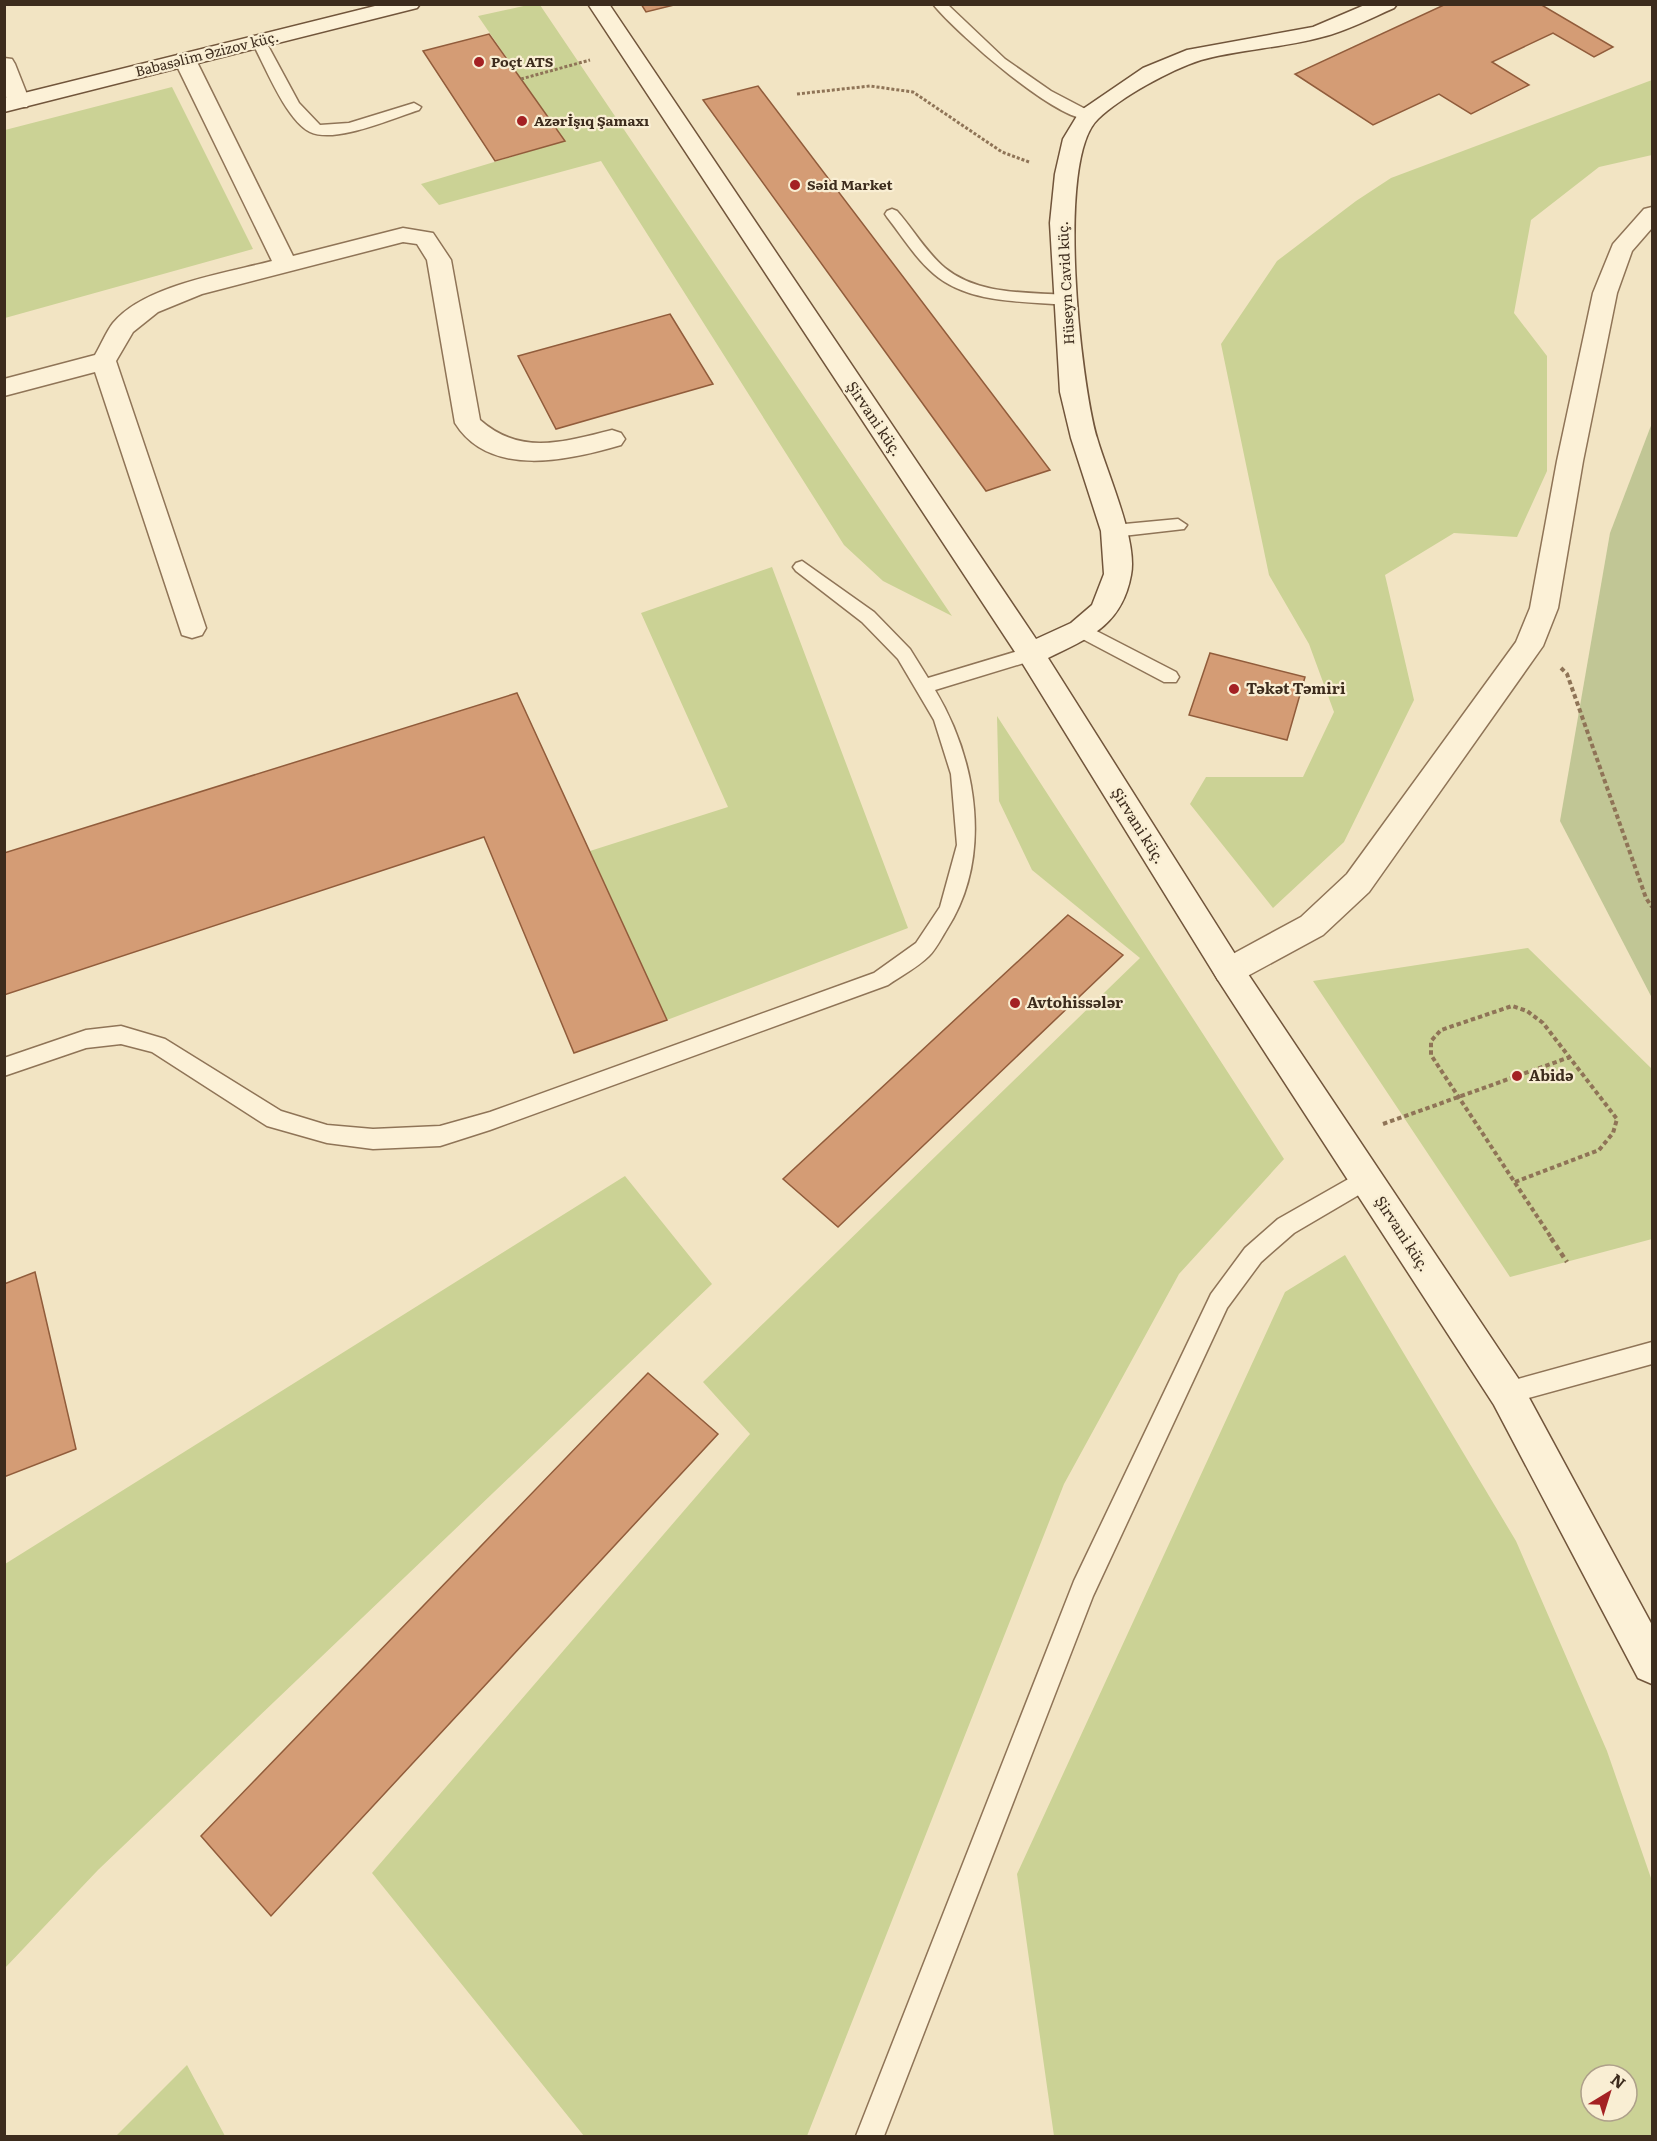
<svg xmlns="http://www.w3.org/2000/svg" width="1657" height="2141" viewBox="0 0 1657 2141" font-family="Literata,serif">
<rect width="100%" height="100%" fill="#f2e4c3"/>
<!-- green -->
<path fill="#cbd295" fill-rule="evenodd" d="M 528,5 L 540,5 L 952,616 L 883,581 L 844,545 L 601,161 L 439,205 L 421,184 L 564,141 L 478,16 Z
M 1652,80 L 1652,155 L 1599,167 L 1531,220 L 1514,313 L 1547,356 L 1547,471 L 1517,537 L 1454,533 L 1385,575 L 1414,700 L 1344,842 L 1273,908 L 1190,804 L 1206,777 L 1303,777 L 1334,712 L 1309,644 L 1269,575 L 1221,344 L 1277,261 L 1356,201 L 1391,178 Z
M 172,87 L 253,249 L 5,318 L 5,130 Z
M 772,567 L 908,928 L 667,1020 L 590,851 L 728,807 L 641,613 Z
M 997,716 L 1284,1159 L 1179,1274 L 1064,1484 L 807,2136 L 584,2136 L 372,1873 L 750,1434 L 703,1382 L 1140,958 L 1032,870 L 999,801 Z
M 1528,948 L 1652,1069 L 1652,1239 L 1510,1277 L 1313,981 Z
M 625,1176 L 712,1284 L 98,1870 L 5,1968 L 5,1564 Z
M 1345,1255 L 1516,1541 L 1607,1751 L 1652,1881 L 1652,2136 L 1054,2136 L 1017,1874 L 1285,1292 ZM 1591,2075 L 1627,2075 L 1627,2111 L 1591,2111 Z
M 187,2065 L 225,2136 L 116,2136 Z"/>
<!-- cemetery -->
<path fill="#c1c695" d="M 1652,423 L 1652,998 L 1560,821 L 1610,533 Z"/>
<!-- building -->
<path fill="#d49c75" stroke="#915c3b" stroke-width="1.5" d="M 641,4 L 678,4 L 646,12 Z
M 1446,4 L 1540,4 L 1613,47 L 1594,57 L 1553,33 L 1492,62 L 1529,85 L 1471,114 L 1439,94 L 1373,125 L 1295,74 Z
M 489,34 L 521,79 L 565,141 L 495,161 L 423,51 Z
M 758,86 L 1050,470 L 986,491 L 703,100 Z
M 670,314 L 713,384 L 556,429 L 518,356 Z
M 1210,653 L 1305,677 L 1287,740 L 1189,715 Z
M 517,693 L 667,1020 L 574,1053 L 484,837 L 4,995 L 4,853 Z
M 1068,915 L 1123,955 L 838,1227 L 783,1179 Z
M 35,1272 L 76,1449 L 4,1477 L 4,1284 Z
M 648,1373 L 718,1434 L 271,1916 L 201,1836 Z"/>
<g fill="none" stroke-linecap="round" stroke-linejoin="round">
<defs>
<path id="lane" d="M 933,4 L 947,4 L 1005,59 L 1051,91 L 1093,113 L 1093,119 C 1062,127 953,30 933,4 Z
M 259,38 L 266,42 L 299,103 L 320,125 L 349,123 L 414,103 L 421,107 L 419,110 C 393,118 336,144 310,132 C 286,120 265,66 252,42 Z
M 892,209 L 897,211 C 913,229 926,252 945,268 C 978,295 1026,292 1066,295 L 1074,300 L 1066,305 C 1023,301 969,304 934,274 C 915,258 902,236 887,217 L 885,214 L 887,211 Z
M 1178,519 L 1187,525 L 1184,529 L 1114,537 L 1105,531 L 1114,525 Z
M 802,561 L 874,612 L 910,649 L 928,678 L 1031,647 L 1037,649 L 1040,654 L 1037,659 L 935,690 C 977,760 993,857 947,929 C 942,937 936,949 929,956 C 918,967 901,976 888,985 L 490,1130 L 440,1146 L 373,1149 L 327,1143 L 267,1126 L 152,1052 L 121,1044 L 86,1048 L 4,1076 L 4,1058 L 86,1030 L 121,1026 L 165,1039 L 281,1111 L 327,1125 L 373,1129 L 440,1126 L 490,1112 L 874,973 L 916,943 L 940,907 L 957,845 L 951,774 L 934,720 L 898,659 L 862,622 L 796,571 L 793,567 L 796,563 Z
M 1081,623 L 1176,672 L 1179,677 L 1176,682 L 1164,682 L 1075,635 L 1072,630 L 1075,625 Z
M 1366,1169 L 1374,1172 L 1377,1179 L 1374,1186 L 1294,1233 L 1261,1262 L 1227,1308 L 1093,1596 L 884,2136 L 856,2136 L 1074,1581 L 1211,1294 L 1245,1248 L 1278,1219 Z
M 1652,1342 L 1652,1364 L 1507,1404 L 1499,1401 L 1495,1393 L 1499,1385 L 1507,1382 Z"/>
<path id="street" d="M 185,54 L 193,55 L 196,60 L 293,256 L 403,228 L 433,233 L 451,260 L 480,420 C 521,456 564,442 612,430 L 621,433 L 625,439 L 621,445 C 570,460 490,479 455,423 L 427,260 L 417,244 L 403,242 L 202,294 L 158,312 L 133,332 L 116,361 L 206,628 L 202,635 L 192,638 L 182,635 L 95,372 L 4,396 L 4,379 L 95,355 C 101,345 106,332 113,323 C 144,285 226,273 272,261 L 174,60 L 177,55 Z
M 4,58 L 12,59 L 15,64 L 30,102 L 27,107 L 11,107 C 1,92 4,74 4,58 Z
M 1652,207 L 1652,228 L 1632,251 L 1617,293 L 1583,461 L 1558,608 L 1543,646 L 1369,892 L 1323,935 L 1240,980 L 1229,984 L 1218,980 L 1213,971 L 1218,962 L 1301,917 L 1347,874 L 1516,642 L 1530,608 L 1557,461 L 1593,293 L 1613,244 L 1644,209 Z"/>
<path id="secondary" d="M 383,4 L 420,4 L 417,8 L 4,112 L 4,98 Z
M 588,4 L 609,4 L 1036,639 L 1071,623 L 1092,605 L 1104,574 L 1101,531 L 1071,438 L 1060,392 L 1050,223 L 1055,174 L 1063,139 L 1080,111 L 1143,68 L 1187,50 L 1313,27 L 1367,4 L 1397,4 L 1394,8 C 1371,18 1347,31 1322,37 C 1282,48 1240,49 1201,60 C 1170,70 1121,97 1098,119 C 1055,159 1081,384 1097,438 C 1107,473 1138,541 1131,575 C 1122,625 1089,638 1048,658 L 1240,962 L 1520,1381 L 1652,1625 L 1652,1684 L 1638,1678 L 1494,1405 L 1218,980 L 1021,661 Z"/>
</defs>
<!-- lane casing -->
<use href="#lane" stroke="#8f7457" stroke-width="3"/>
<!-- street casing -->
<use href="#street" stroke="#8f7457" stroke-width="3"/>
<!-- secondary casing -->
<use href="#secondary" stroke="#71553b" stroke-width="3"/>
<!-- path-far2 -->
<path stroke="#8f7457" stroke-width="3" stroke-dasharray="3 2" stroke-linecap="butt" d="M 521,79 L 590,60
M 797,94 L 870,86 L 913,92 L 1002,152 L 1029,162"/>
<!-- path-far1 -->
<path stroke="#8f7457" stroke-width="4" stroke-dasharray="4.5 3" stroke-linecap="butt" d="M 1561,668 L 1567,674 L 1646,898 L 1652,907
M 1383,1124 L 1570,1057
M 1515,1182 L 1599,1150 L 1613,1133 L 1617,1119 L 1543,1023 L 1527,1011 L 1512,1006 L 1441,1030 L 1431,1041 L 1431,1055 L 1552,1239"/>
<!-- path -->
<path stroke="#8f7457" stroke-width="4.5" stroke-dasharray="5 4" stroke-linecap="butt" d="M 1551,1238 L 1567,1262"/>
<!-- lane -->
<use href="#lane" fill="#fcf1d7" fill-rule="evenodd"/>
<!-- street -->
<use href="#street" fill="#fcf1d7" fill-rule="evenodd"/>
<!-- secondary -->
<use href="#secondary" fill="#fcf1d7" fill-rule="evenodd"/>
</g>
<!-- markers -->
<g fill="#a42123" stroke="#f9eed3" stroke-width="2">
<circle cx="479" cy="62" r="6"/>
<circle cx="522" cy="121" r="6"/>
<circle cx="795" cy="185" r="6"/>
<circle cx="1234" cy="689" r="6"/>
<circle cx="1015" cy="1003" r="6"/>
<circle cx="1517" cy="1076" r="6"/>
</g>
<g text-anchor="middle" stroke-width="4.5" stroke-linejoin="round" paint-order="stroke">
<!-- far-street labels -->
<g font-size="14" fill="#3d2c1d" stroke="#f9eed3">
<text transform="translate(207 54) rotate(-14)" y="5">Babasəlim Əzizov küç.</text>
<text transform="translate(1066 283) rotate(-93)" y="5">Hüseyn Cavid küç.</text>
</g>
<!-- far-poi labels -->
<g font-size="14" font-weight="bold" fill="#3d2c1d" stroke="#f9eed3" text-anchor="start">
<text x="491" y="67">Poçt ATS</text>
<text x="534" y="126">Azərİşıq Şamaxı</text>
<text x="807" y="190">Səid Market</text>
</g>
<!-- street labels -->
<g font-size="15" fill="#3d2c1d" stroke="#f9eed3">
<text transform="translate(874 419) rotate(56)" y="5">Şirvani küç.</text>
<text transform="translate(1138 826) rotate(58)" y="5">Şirvani küç.</text>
<text transform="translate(1402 1234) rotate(57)" y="5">Şirvani küç.</text>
</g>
<!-- poi labels -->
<g font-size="15" font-weight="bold" fill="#3d2c1d" stroke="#f9eed3" text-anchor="start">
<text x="1246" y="694">Təkət Təmiri</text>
<text x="1027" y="1008">Avtohissələr</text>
<text x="1529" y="1081">Abidə</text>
</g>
</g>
<!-- border -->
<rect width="1657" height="2141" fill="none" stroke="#3d2c1d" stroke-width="12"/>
<!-- north arrow -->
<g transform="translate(1609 2093) rotate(38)"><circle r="28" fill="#f9eed3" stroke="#aea08a" stroke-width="1.5"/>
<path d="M0-4.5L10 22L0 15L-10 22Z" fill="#a42123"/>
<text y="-9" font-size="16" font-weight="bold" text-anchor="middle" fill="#3d2c1d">N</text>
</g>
</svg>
